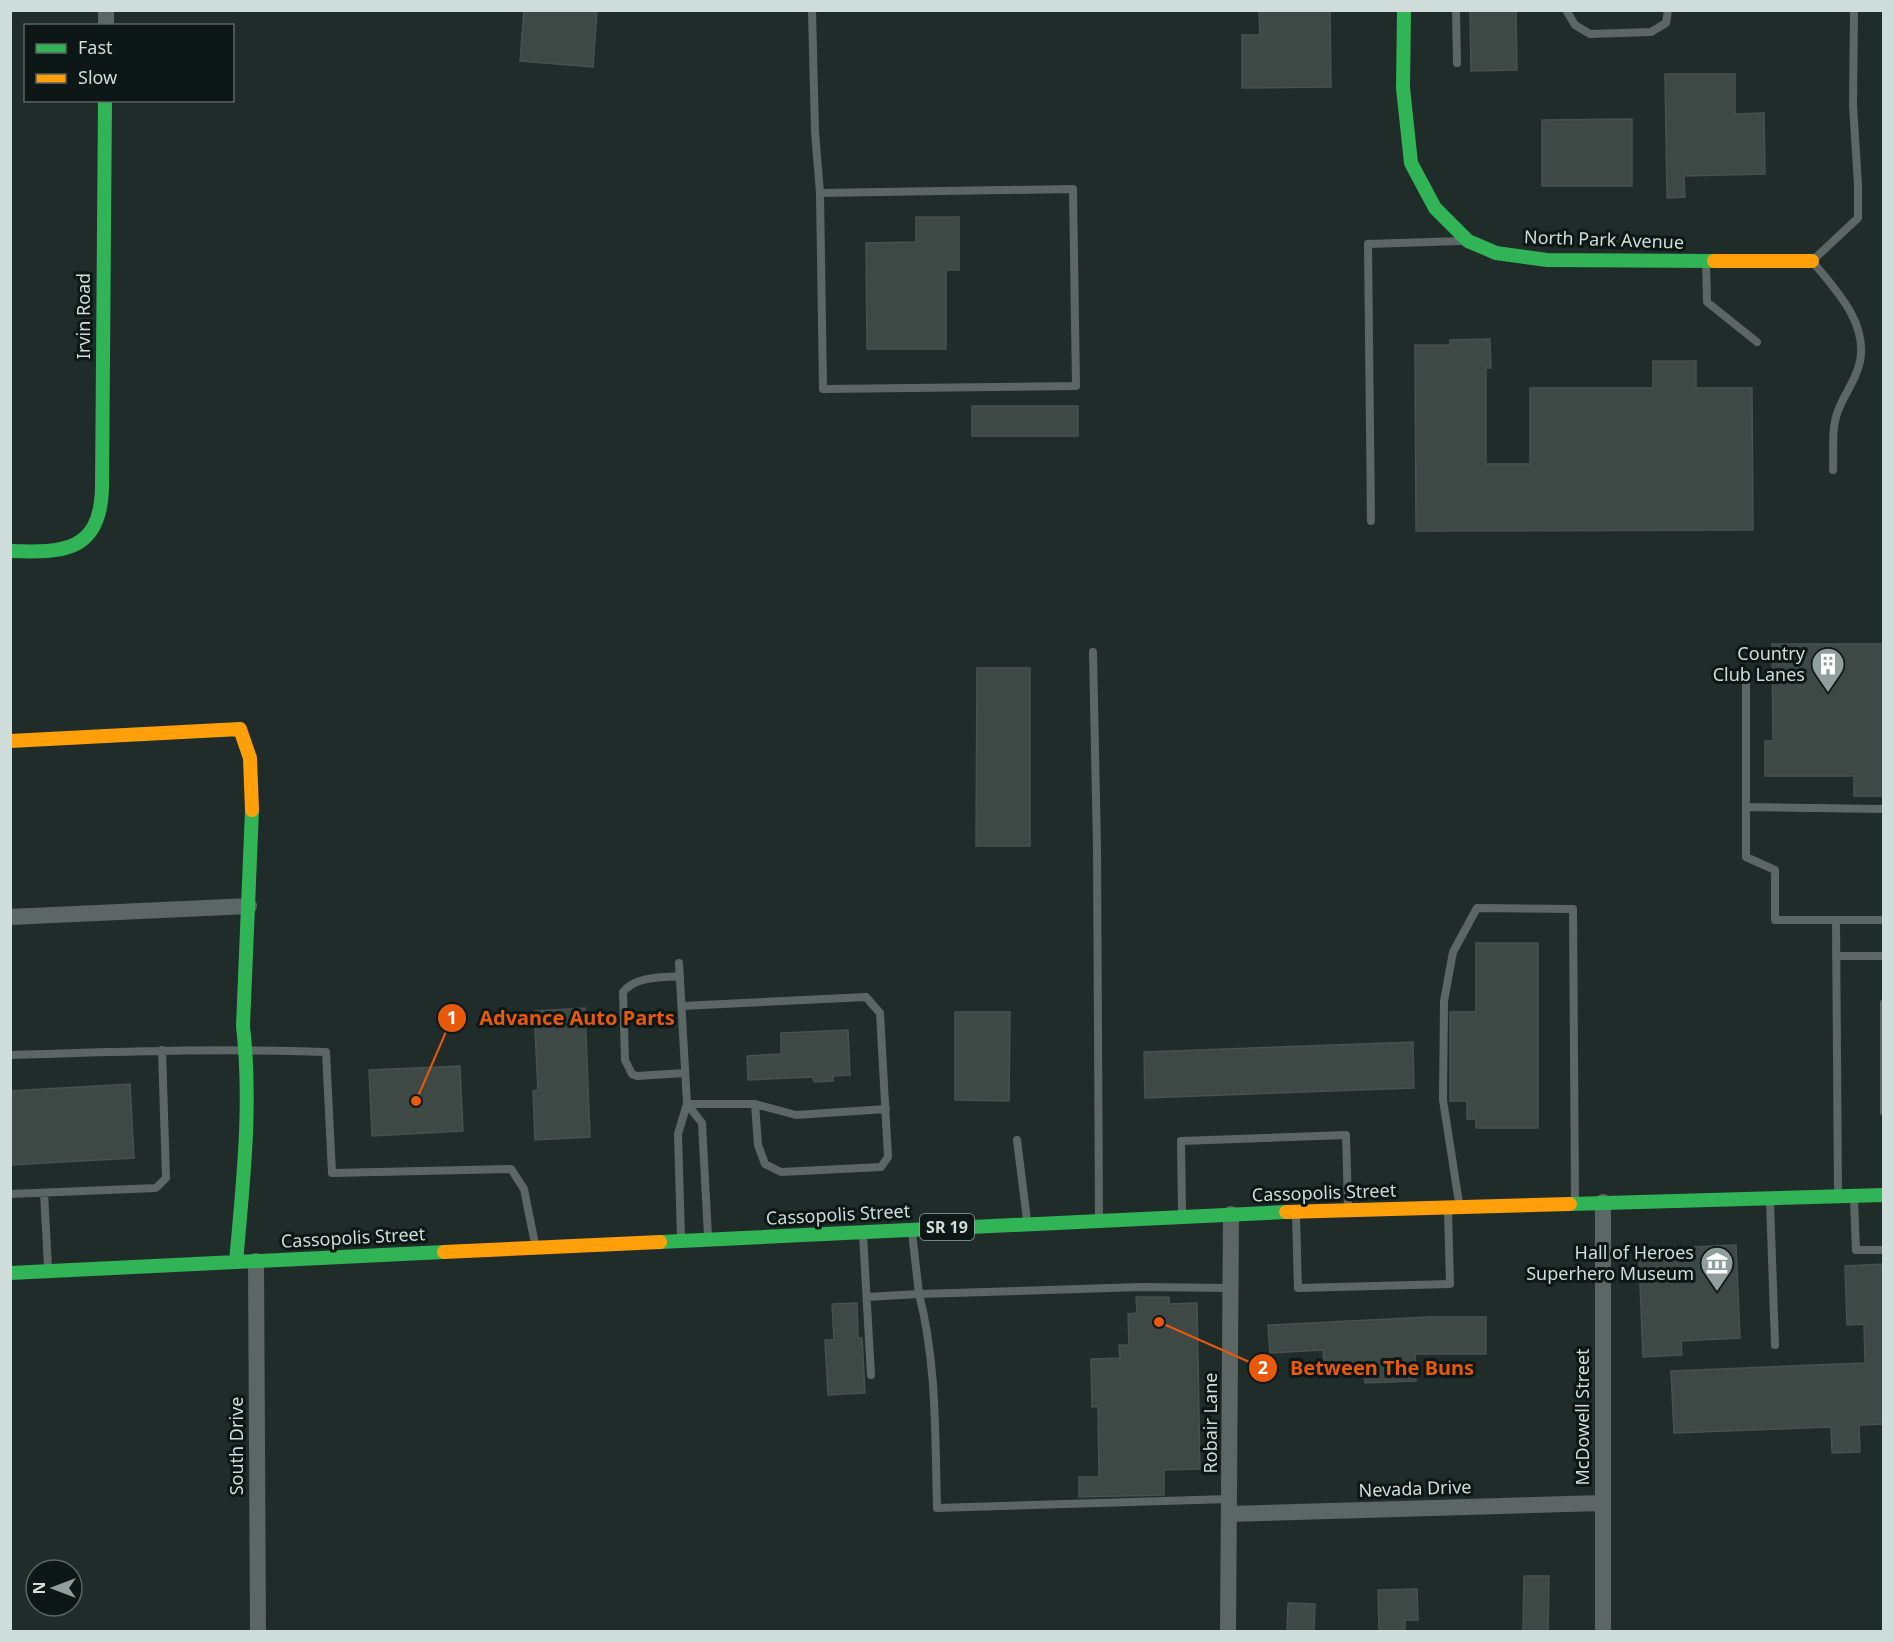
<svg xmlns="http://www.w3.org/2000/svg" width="1894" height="1642" viewBox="0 0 1894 1642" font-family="'Noto Sans',sans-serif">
<rect width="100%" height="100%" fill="#1f2c2a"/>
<!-- building -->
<path fill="#3e4845" stroke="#47514e" stroke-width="1.5" d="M 524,10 L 597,10 L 593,67 L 520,61 Z
M 1259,10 L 1330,10 L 1331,87 L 1242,88 L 1242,35 L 1260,35 Z
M 1470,10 L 1516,10 L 1517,70 L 1471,71 Z
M 1665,74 L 1735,74 L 1735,114 L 1764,113 L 1765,174 L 1684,176 L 1685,197 L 1667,198 Z
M 1632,119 L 1632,186 L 1542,186 L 1542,120 Z
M 916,217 L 959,217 L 959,270 L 946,270 L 946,349 L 867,349 L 866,243 L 916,242 Z
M 1490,339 L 1491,368 L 1486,368 L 1486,464 L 1530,464 L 1530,388 L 1653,388 L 1653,361 L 1696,361 L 1696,388 L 1752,388 L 1753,530 L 1416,531 L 1415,345 L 1450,345 L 1450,340 Z
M 972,406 L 1078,406 L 1078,436 L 972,436 Z
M 1772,644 L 1884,644 L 1884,796 L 1854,796 L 1854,776 L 1765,776 L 1765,741 L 1773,741 Z
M 977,668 L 1030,668 L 1030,846 L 976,846 Z
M 1476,943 L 1538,943 L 1538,1128 L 1476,1128 L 1476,1119 L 1467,1119 L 1467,1101 L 1450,1101 L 1450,1012 L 1476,1012 Z
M 585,1008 L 590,1137 L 535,1140 L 533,1091 L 538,1090 L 534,1011 Z
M 955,1012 L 1010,1012 L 1009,1101 L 955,1100 Z
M 848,1030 L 850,1075 L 833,1076 L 833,1081 L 814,1082 L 813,1077 L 748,1080 L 747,1056 L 781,1054 L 781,1033 Z
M 1413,1042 L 1414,1088 L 1145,1098 L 1144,1052 Z
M 460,1066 L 463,1131 L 372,1136 L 369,1070 Z
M 130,1084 L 134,1158 L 10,1165 L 10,1091 Z
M 1736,1245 L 1740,1338 L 1681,1341 L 1682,1355 L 1643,1357 L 1639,1259 L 1694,1257 L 1693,1247 Z
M 1884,1264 L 1884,1424 L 1859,1425 L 1860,1452 L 1832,1453 L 1831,1427 L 1674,1433 L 1671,1371 L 1865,1363 L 1864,1324 L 1847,1325 L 1845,1266 Z
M 1136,1297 L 1169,1297 L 1169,1304 L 1197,1303 L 1200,1469 L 1164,1470 L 1164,1495 L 1079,1497 L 1079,1477 L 1099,1477 L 1098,1406 L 1092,1407 L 1091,1359 L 1120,1358 L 1119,1345 L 1129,1345 L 1128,1314 L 1137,1313 Z
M 857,1303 L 858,1338 L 862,1338 L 865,1393 L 828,1395 L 825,1340 L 834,1340 L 832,1304 Z
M 1428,1317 L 1486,1317 L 1486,1354 L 1415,1354 L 1416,1381 L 1365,1383 L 1364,1374 L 1325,1376 L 1323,1350 L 1270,1353 L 1268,1325 Z
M 1524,1576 L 1549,1576 L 1548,1632 L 1523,1632 Z
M 1417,1589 L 1418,1620 L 1405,1620 L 1405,1630 L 1379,1630 L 1378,1590 Z
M 1288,1603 L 1315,1604 L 1314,1632 L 1287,1632 Z"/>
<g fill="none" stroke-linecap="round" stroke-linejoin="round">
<!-- lane -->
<path stroke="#5c6765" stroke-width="8" d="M 812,10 L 815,132 L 820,193 L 823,389 L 1076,386 L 1073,189 L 820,193
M 1456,10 L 1457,63
M 1566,10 L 1575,25 L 1590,34 L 1651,32 L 1666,23 L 1668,10
M 1706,261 L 1707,302 L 1757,342
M 1833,470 C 1834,452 1831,428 1838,411 C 1844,394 1857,379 1860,361 C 1868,322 1834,288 1812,261 L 1858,218 L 1858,185 L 1853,105 L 1854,10
M 1371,521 L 1368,244 L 1461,241
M 1093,652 L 1097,848 L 1099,1217
M 1746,681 L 1746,857 L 1775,870 L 1775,920 L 1836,920
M 1746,807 L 1884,809
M 1836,956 L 1884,956
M 679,963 L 687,1104 L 678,1134 L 681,1237
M 680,976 C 661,978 636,976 623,992 L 625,1060 L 632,1074 L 637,1076 L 685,1073
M 1884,1003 L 1884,1112
M 682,1006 L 866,997 L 880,1013 L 888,1157 L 881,1167 L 781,1172 L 765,1164 L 758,1145 L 755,1104 L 687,1104
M 10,1055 C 116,1052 221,1048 326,1052 L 332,1173 L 511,1169 L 524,1189 L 535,1244
M 687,1104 L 702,1123 L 708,1236
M 755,1104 L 796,1115 L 886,1109
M 1017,1140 L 1027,1220
M 44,1193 L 48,1267
M 1838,1193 L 1836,920 L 1884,920
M 10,1194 L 156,1188 L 166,1178 L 162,1050
M 1854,1199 L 1856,1250 L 1884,1250
M 1770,1201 L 1775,1345
M 1459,1203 L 1443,1100 L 1444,1001 L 1453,952 L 1477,908 L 1573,909 L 1575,1200
M 1182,1212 L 1181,1141 L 1346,1135 L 1348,1207
M 1296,1215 L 1298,1288 L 1450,1284 L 1448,1210
M 912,1232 L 919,1294 L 1142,1287 L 1231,1288
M 863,1235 L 871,1375
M 867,1297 L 919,1294 C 937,1364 935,1436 937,1508 L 1229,1499"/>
<!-- street -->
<path stroke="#5c6765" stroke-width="16" d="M 106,26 L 106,10
M 10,917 L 249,906
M 1603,1202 L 1603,1632
M 256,1261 L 258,1632
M 1230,1514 L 1602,1503
M 1228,1632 L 1231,1214"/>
<!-- fast -->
<path stroke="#30b455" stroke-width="14" d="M 1404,10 L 1403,88 L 1411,163 L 1435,208 L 1468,241 L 1496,253 L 1547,260 L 1714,261
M 10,551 C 63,553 100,552 102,489 L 105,100
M 1570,1204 L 1884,1195
M 660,1242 L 1286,1212
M 236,1262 C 243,1183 252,1105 243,1026 L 252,810
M 10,1273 L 444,1252"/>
<!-- slow -->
<path stroke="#ff9f0a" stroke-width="14" d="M 1714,261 L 1812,261
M 10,741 L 240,729 L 250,758 L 252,810
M 1286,1212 L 1570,1204
M 444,1252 L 660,1242"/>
</g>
<!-- icons -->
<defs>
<symbol id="building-pin" viewBox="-11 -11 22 30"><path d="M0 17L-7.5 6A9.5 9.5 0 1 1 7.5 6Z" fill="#919f9c" stroke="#0d1716"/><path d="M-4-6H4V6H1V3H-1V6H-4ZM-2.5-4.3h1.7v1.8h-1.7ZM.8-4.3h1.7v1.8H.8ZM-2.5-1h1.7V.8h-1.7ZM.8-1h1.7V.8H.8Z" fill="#fff"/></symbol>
<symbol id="museum-pin" viewBox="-11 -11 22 30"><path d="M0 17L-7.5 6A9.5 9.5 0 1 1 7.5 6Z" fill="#919f9c" stroke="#0d1716"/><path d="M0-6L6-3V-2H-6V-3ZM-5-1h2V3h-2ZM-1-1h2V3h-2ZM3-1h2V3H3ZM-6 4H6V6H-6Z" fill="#fff"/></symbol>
</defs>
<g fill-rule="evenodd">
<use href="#building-pin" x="1809" y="645" width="38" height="52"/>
<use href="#museum-pin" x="1698" y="1244" width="38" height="52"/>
</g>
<g text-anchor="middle" stroke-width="6" stroke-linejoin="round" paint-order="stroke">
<!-- shield labels -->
<rect fill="#0d1716" stroke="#94a29f" stroke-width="1.5" x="920" y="1214" width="54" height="26" rx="4.5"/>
<g font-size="16" font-weight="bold" fill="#ceddda">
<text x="947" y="1233">SR 19</text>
</g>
<!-- street labels -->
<g font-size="18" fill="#ceddda" stroke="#0d1716">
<text transform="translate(1604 240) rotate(2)" y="6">North Park Avenue</text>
<text transform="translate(84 316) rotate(-90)" y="6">Irvin Road</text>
<text transform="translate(1324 1193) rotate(-2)" y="6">Cassopolis Street</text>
<text transform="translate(838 1215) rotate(-3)" y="6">Cassopolis Street</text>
<text transform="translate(353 1238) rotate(-3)" y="6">Cassopolis Street</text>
<text transform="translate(1583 1417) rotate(-90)" y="6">McDowell Street</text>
<text transform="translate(1211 1423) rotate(-90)" y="6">Robair Lane</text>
<text transform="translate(237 1446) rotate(-90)" y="6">South Drive</text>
<text transform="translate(1415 1489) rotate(-2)" y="6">Nevada Drive</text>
</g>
<!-- poi labels -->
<g font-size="18" fill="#ceddda" stroke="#0d1716" text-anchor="end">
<text x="1805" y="660">Country<tspan x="1805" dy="21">Club Lanes</tspan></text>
<text x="1694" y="1259">Hall of Heroes<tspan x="1694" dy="21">Superhero Museum</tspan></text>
</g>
</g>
<!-- callouts -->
<path fill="none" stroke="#e8590c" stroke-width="2" d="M416 1101L452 1018M1159 1322L1263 1368"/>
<g fill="#e8590c" stroke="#0d1716" stroke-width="2">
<circle cx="416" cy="1101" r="6"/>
<circle cx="1159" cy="1322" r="6"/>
<circle cx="452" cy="1018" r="15"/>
<circle cx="1263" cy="1368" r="15"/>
</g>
<g font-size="18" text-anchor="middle" font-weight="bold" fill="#fff">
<text x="452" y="1024">1</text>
<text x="1263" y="1374">2</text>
</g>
<g font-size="20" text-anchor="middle" font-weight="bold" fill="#e8590c" stroke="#0d1716" stroke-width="6" stroke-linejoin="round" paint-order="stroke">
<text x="577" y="1025">Advance Auto Parts</text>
<text x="1382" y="1375">Between The Buns</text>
</g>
<!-- border -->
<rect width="1894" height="1642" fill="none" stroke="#ceddda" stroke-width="24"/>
<!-- legend -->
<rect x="24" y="24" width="210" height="78" fill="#0d1716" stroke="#5a6664" stroke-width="1.5"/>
<rect x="36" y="44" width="30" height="9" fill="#30b455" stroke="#5a6664" stroke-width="1.5"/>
<text x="78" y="54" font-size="18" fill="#ceddda">Fast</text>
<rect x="36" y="74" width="30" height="9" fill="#ff9f0a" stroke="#5a6664" stroke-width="1.5"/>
<text x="78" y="84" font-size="18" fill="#ceddda">Slow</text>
<!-- north arrow -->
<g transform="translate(54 1588) rotate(270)"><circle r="28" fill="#0d1716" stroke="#5a6664" stroke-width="1.5"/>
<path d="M0-4.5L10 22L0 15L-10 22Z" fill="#919f9c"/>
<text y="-9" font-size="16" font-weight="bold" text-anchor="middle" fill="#ceddda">N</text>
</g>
</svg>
